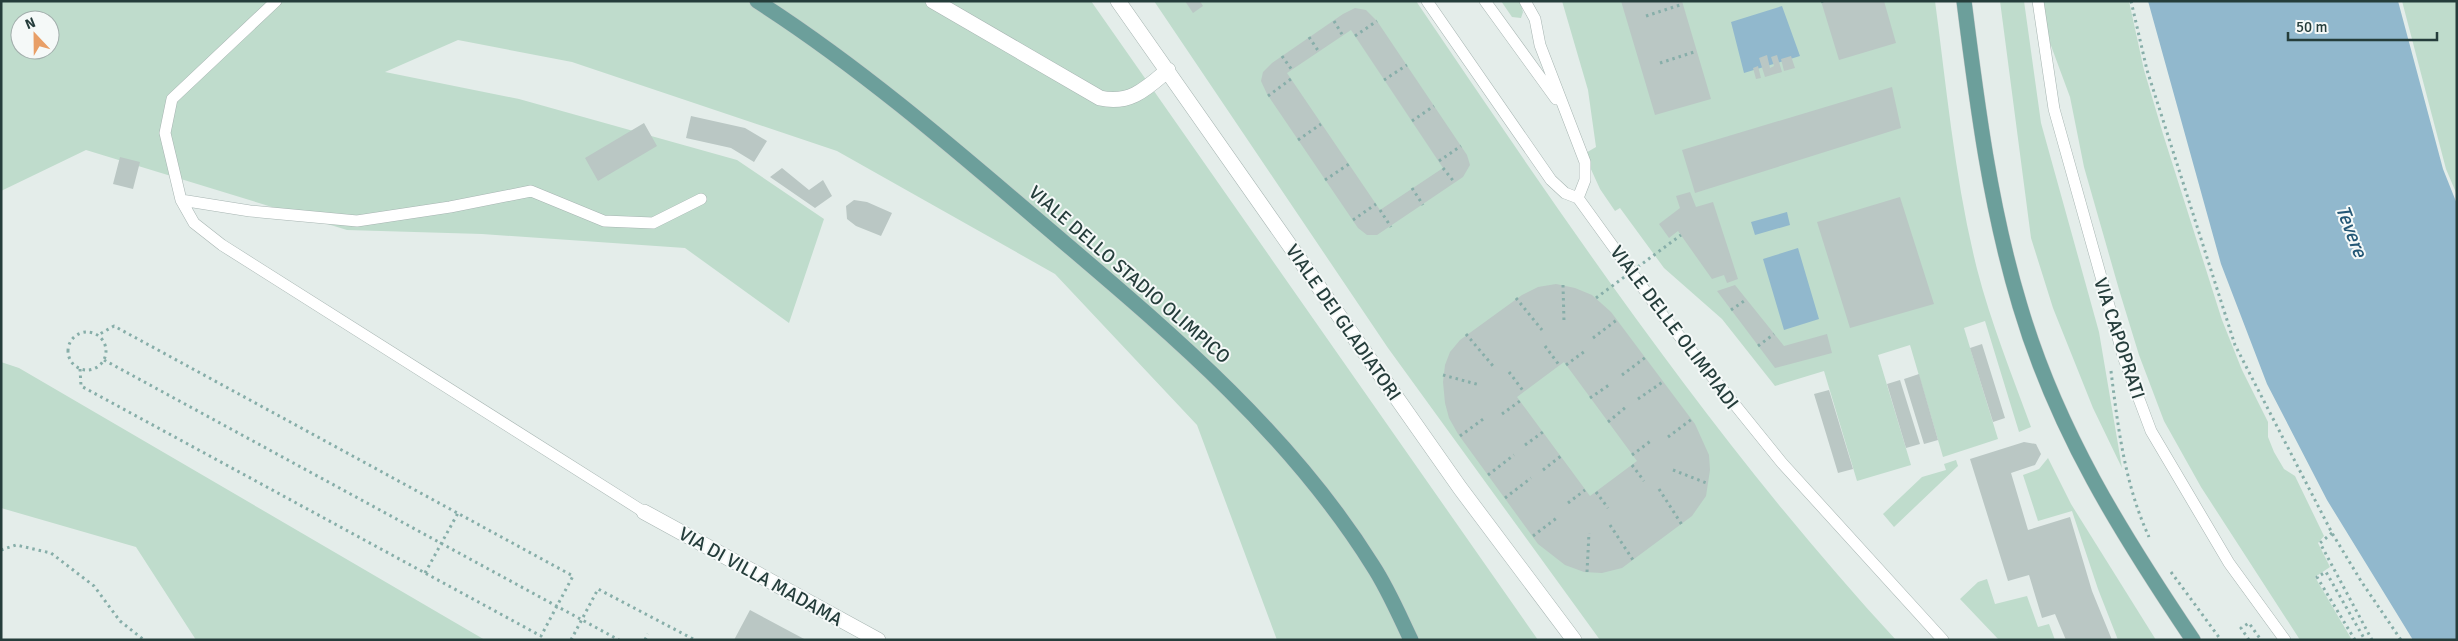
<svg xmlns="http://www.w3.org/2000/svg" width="2458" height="641" viewBox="0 0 2458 641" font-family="Signika,sans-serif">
<rect width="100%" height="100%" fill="#e4edea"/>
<!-- green -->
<path fill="#bfdccc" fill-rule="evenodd" d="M 1,1 L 1091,1 L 1538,640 L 1277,640 L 1197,425 L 1055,274 L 837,151 L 572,62 L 458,40 L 385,72 L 519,99 L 737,160 L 824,219 L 789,323 L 685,248 L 482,234 L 347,230 L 86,150 L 1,191 ZM 20,20 L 50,20 L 50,50 L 20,50 Z
M 1154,1 L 1416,1 C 1565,221 1715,444 1896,640 L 1600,640 L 1388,348 Z
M 1501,1 L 1520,1 L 1523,12 L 1521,18 L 1512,17 Z
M 1562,1 L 1935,1 C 1947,91 1955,181 1977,269 C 1991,323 2012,375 2031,427 L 2019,432 L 1985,321 L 1964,328 L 1998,439 L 1943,457 L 1910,345 L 1878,355 L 1911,465 L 1857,481 L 1824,371 L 1775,386 L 1722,319 L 1664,268 L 1620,208 L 1615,211 L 1600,189 L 1584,154 L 1596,147 L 1588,90 Z
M 2000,1 L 2024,1 L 2041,123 L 2099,332 L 2122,468 L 2093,408 L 2053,308 L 2031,238 Z
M 2042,1 L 2129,1 L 2144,70 L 2163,134 L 2222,320 L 2242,370 L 2268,422 L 2268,437 L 2274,452 L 2284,469 L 2295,476 L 2324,536 L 2318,543 L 2330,567 L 2315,577 L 2352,640 L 2300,640 L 2201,487 L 2164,421 L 2139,355 L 2120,293 L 2084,167 L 2070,97 L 2050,43 Z
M 2402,1 L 2457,1 L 2457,195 L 2446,169 Z
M 1,362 L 19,368 L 485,640 L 196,640 L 136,547 L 1,508 Z
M 2048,458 L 2071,504 L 2156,640 L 2118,640 L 2098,589 L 2072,511 L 2038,521 L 2023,475 L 2039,469 Z
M 1956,460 L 1958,466 L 1894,527 L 1883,514 L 1922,477 L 1946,470 L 1944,464 Z
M 1987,579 L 1995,604 L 2027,596 L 2038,627 L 2049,624 L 2055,640 L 1999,640 L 1960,599 L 1978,582 Z"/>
<!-- water -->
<path fill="#91b8cd" d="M 2148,1 L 2398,1 L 2443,169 L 2457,204 L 2457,640 L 2413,640 L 2327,500 L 2267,384 L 2221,264 Z
M 1782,6 L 1800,56 L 1744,73 L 1731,22 Z
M 1787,212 L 1790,225 L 1755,235 L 1751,222 Z
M 1798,248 L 1819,319 L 1784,330 L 1763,259 Z"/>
<!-- building -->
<path fill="#bac7c4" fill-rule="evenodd" d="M 1185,1 L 1200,1 L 1203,6 L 1193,13 Z
M 1621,1 L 1682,1 L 1711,99 L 1655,115 Z
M 1821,1 L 1884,1 L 1896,43 L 1839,60 Z
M 1355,8 L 1366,10 L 1377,21 L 1467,155 L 1470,165 L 1463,177 L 1377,235 L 1367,235 L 1358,228 L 1267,94 L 1261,81 L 1263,72 L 1272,63 L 1343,14 ZM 1351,30 L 1443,168 L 1380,210 L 1287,73 Z
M 1767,55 L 1770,68 L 1774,66 L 1771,57 L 1777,55 L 1782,72 L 1765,77 L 1759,58 Z
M 1791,56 L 1795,68 L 1784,71 L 1781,59 Z
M 1758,66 L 1761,78 L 1756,79 L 1753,68 Z
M 1892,87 L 1901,128 L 1695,193 L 1682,150 Z
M 691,116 L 745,128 L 767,141 L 754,162 L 731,148 L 686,138 Z
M 644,123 L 657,146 L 598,181 L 585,158 Z
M 120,157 L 140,162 L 133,189 L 113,184 Z
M 782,168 L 809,190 L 823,180 L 832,196 L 815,208 L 770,177 Z
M 1690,192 L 1696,207 L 1713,202 L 1738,279 L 1727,283 L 1724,275 L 1712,279 L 1678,231 L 1669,238 L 1659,224 L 1680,208 L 1676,196 Z
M 1900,197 L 1934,304 L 1850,328 L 1817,222 Z
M 854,200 L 867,202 L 892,213 L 881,236 L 856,226 L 847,219 L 846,206 Z
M 1556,284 L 1575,288 L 1592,295 L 1611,312 L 1695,424 L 1709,455 L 1710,470 L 1706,496 L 1692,516 L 1622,568 L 1602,573 L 1584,572 L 1565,565 L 1538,544 L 1458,434 L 1449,418 L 1445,403 L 1443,382 L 1445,365 L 1450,352 L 1460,340 L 1522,295 L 1538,287 ZM 1564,362 L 1637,461 L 1590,496 L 1517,397 Z
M 1735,285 L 1784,346 L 1827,334 L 1832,353 L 1775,368 L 1717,291 Z
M 1982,344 L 2005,418 L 1993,422 L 1970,348 Z
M 1919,374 L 1938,440 L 1924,444 L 1904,379 Z
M 1900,380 L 1920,444 L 1906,448 L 1887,384 Z
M 1829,390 L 1853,469 L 1838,473 L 1814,394 Z
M 2024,442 L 2036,444 L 2041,454 L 2035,465 L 2011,473 L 2028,530 L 2070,517 L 2092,591 L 2112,640 L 2066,640 L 2055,614 L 2042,618 L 2029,575 L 2008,581 L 1970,459 Z
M 750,610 L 806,640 L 734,640 Z"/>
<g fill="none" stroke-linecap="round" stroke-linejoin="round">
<defs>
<path id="lane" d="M 276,1 L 172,99 L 165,133 L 181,200 L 194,223 L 222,245 L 644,512
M 1427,1 L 1551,180 L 1565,193 L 1578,198 L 1664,317 L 1782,463 L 1943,640
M 1485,1 L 1556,99
M 1525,1 L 1535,19 L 1540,45 L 1585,162 L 1585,180 L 1578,198
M 2038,1 L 2054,109 L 2124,359 L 2151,431 L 2229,563 L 2285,640
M 181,200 L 250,211 L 357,221 L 450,207 L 531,191 L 604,221 L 653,223 L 701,199"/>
<path id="street" d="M 933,1 L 1100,98 C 1130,105 1147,88 1168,70
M 1118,1 L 1460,488 L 1574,640
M 644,512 L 878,640"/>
<path id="primary" d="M 757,1 C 857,65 949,144 1039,221 C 1161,325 1287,428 1373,566 C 1388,589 1399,615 1411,640
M 1964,1 C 1977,104 1990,207 2020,306 C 2057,431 2121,533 2193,640"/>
</defs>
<!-- lane casing -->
<use href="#lane" stroke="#a7b5b2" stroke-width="12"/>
<!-- street casing -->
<use href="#street" stroke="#a7b5b2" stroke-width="16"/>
<!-- primary casing -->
<use href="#primary" stroke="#c2c9c8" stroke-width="16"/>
<!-- path -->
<path stroke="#87aea9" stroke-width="3" stroke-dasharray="2.5 4" stroke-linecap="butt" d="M 2131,1 L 2147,70 L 2235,345 L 2332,533 L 2361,581 L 2401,640
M 1821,2 L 1823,1
M 1646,16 L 1683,4
M 1334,21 L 1343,36
M 1355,36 L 1377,21
M 1309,37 L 1319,52
M 1282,56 L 1292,70
M 1660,63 L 1697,51
M 1384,80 L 1407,65
M 1268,96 L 1291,79
M 1412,121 L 1434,106
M 1298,140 L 1321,124
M 1439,161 L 1461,146
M 1443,168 L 1455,183
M 1325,180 L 1349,164
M 1412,188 L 1423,205
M 1380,210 L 1391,227
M 1353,220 L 1376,204
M 1563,285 L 1564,322
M 1516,298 L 1542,330
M 1731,310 L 1747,299
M68 351a19 19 0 1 1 38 0a19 19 0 1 1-38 0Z
M 1466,334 L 1493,366
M 1593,338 L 1618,319
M 1545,346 L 1559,365
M 1758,346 L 1774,334
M 104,360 L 619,640
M 1566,365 L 1585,351
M 80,369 L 81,386 L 541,636 L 573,576 L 114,326 L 98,335
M 2111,371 C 2118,428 2125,485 2149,537
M 1509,372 L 1524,392
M 1443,375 L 1480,385
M 1622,375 L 1646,357
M 1590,398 L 1609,385
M 1638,399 L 1664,381
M 1502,414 L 1520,401
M 1608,422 L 1626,407
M 1460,436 L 1486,417
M 1668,437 L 1692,419
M 1525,445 L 1543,432
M 1632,455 L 1652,440
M 1632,465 L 1644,481
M 1543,470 L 1561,456
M 1673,470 L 1709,484
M 1488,475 L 1514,455
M 1659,489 L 1682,525
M 1596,492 L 1608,508
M 1505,498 L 1531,478
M 1568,503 L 1585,490
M 1610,525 L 1633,560
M 2332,533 L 2320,543 L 2372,640
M 1533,536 L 1558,517
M 1,550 L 16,545 L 51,553 L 94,586 L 120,621 L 144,640
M 1587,572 L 1589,533
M 2171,572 L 2221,640
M 425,573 L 458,513
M 571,640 L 598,589 L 695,640
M 645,640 L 648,634
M 2249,640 L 2241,628 L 2249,623 L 2261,640
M 2355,640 L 2317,577 L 2326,572 L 2365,640"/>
<!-- lane -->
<use href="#lane" stroke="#fff" stroke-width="11"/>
<!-- street -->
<use href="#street" stroke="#fff" stroke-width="15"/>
<!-- primary -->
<use href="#primary" stroke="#6c9f9b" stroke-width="15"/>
<!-- path-bridge -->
<path stroke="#87aea9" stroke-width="3" stroke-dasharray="2.5 4" stroke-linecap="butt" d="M 1596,298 L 1681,235"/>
</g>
<g text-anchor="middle" stroke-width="4" stroke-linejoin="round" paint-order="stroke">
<!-- street labels -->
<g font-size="19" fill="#253d3b" stroke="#f5f9f8">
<text transform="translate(1130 274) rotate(41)" y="7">VIALE DELLO STADIO OLIMPICO</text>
<text transform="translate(1344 322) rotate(55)" y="7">VIALE DEI GLADIATORI</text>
<text transform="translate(1675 327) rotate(53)" y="7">VIALE DELLE OLIMPIADI</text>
<text transform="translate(2120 338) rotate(72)" y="7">VIA CAPOPRATI</text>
<text transform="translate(761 576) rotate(29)" y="7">VIA DI VILLA MADAMA</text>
</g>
<!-- water labels -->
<g font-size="20" font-style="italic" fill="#235775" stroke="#f5f9f8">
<text transform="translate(2352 231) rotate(69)" y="7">Tevere</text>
</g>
</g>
<!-- border -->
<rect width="2458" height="641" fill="none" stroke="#253d3b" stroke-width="5"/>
<!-- north arrow -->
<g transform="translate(35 35) rotate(338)"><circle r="24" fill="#f5f9f8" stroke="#a2aeac"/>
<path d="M0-4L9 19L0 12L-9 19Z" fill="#e89f67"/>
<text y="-8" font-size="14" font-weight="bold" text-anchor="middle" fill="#253d3b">N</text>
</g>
<!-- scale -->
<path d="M2288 32v8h149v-8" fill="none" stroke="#253d3b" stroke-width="2.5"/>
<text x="2296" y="32" font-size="15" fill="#253d3b" stroke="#f5f9f8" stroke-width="4" paint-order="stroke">50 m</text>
</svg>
